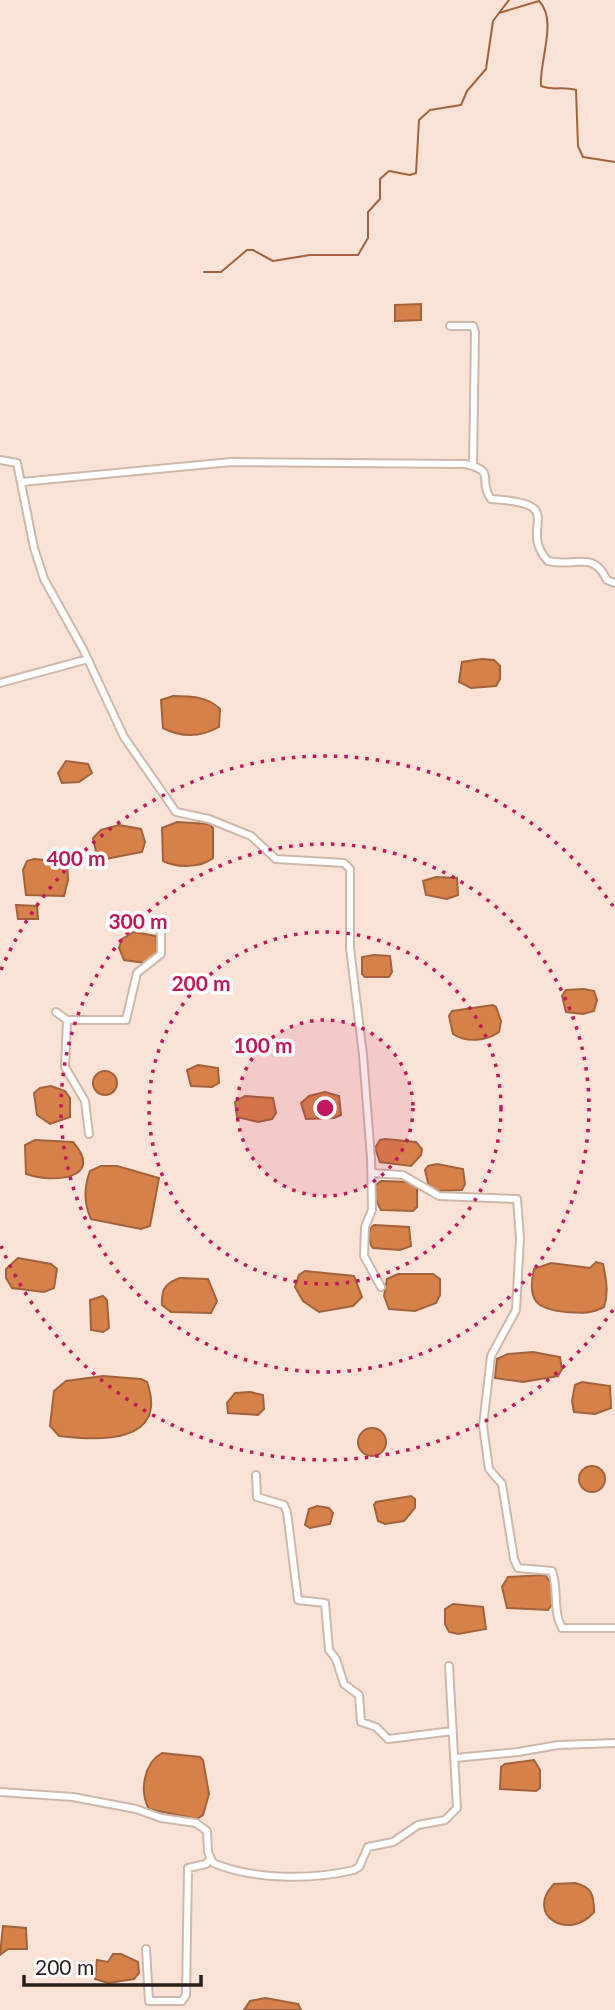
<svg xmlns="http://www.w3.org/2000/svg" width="615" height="2010" viewBox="0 0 615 2010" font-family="Lato,sans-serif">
<rect width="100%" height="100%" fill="#fae3d6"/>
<!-- water -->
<path fill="#d6804a" stroke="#a2633c" stroke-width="2" d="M 421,304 L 421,320 L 395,321 L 395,305 Z
M 482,659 L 494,660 L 500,666 L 500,679 L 496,686 L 471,688 L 459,682 L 462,662 Z
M 173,696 C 190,696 207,696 220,709 L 219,727 C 201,737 182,738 163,728 L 161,700 Z
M 66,761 L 88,764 L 92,773 L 79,782 L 62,783 L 58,773 Z
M 177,822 L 209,824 L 213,828 L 213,858 C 201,868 177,868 163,861 L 162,828 Z
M 119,825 L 141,829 L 145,842 L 142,852 L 106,859 L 97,856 L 93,838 L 101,830 Z
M 34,859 L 67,862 L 68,880 L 64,896 L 26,895 L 23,870 L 27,861 Z
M 436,877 L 457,878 L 458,895 L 447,899 L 426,895 L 423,881 Z
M 16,905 L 37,906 L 38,919 L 18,919 Z
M 134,932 L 156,936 L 157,957 L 145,963 L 124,960 L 119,948 L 122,939 Z
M 374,955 L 390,956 L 392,972 L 389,977 L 365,977 L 362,974 L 362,957 Z
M 584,989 L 594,991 L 597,1000 L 594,1011 L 583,1014 L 566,1012 L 562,996 L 566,990 Z
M 493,1005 L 496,1007 L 501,1021 L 499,1032 C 487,1041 466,1043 453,1034 L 449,1016 L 452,1011 Z
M 198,1065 L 218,1068 L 219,1083 L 212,1087 L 191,1086 L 187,1070 Z
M93 1083a12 12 0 1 1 24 0a12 12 0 1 1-24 0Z
M 51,1086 L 65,1091 L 70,1098 L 70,1117 L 50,1124 L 37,1115 L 34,1093 L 40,1088 Z
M 325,1092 L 339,1096 L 341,1115 L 334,1118 L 306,1119 L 301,1103 L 309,1096 Z
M 245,1096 L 273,1098 L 276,1113 L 272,1119 L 258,1122 L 237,1117 L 235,1102 Z
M 385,1139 L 416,1142 L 422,1149 L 421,1155 L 411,1166 L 380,1162 L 375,1148 L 380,1140 Z
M 35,1140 L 73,1142 C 106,1180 51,1183 26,1174 L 25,1145 Z
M 437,1164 L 463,1169 L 465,1184 L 462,1190 L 437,1191 L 429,1187 L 425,1170 L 428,1166 Z
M 101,1166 L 117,1166 L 159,1178 L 150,1226 L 141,1229 L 91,1219 C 84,1204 84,1187 90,1171 Z
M 381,1181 L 410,1182 L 417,1186 L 417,1207 L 413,1211 L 381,1210 L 375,1198 L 376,1185 Z
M 374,1225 L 409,1227 L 411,1246 L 400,1250 L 373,1248 C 368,1242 367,1229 374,1225 Z
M 18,1258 L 51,1264 L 57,1269 L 54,1288 L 44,1292 L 12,1288 L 6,1278 L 6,1269 Z
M 596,1262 L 603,1264 C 606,1279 609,1292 604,1307 C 590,1314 582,1313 566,1312 C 536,1309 527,1301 534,1269 L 551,1263 L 590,1268 Z
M 305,1271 L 354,1276 L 362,1297 L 353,1306 L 319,1312 L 303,1301 L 295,1287 L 299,1275 Z
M 433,1274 L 440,1279 L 440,1295 L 436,1303 L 415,1311 L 389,1309 L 384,1296 L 387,1279 L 398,1274 Z
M 180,1278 L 208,1279 L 217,1301 L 211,1313 L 171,1312 L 162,1305 C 161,1290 165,1283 180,1278 Z
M 103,1296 L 107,1300 L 109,1328 L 103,1332 L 91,1330 L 90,1300 Z
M 533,1352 L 560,1357 L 562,1369 L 558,1376 L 523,1382 L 495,1378 L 497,1359 L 508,1354 Z
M 103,1376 L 141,1379 L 147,1382 C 169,1444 99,1441 59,1436 L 50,1426 L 54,1391 L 66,1381 Z
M 582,1382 L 610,1386 L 611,1408 L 595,1414 L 574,1412 L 572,1401 L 575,1385 Z
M 250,1392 L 263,1395 L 264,1409 L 258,1415 L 228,1413 L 227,1403 L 235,1393 Z
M358 1442a14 14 0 1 1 28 0a14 14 0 1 1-28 0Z
M579 1479a13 13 0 1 1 26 0a13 13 0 1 1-26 0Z
M 411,1496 L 415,1499 L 415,1508 L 404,1521 L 385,1524 L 378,1521 L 374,1505 L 376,1502 Z
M 317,1506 L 329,1508 L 333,1513 L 330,1524 L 310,1528 L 305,1525 L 309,1509 Z
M 545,1575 L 554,1587 L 553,1603 L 548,1610 L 507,1608 L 502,1587 L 508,1577 Z
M 453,1604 L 483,1607 L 486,1629 L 458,1634 L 449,1632 L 445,1624 L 445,1609 Z
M 162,1753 L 200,1757 L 203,1760 L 209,1794 L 203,1815 L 197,1819 L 149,1809 C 139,1791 144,1763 162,1753 Z
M 534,1760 L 540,1770 L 540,1788 L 536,1791 L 500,1789 L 501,1767 L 505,1764 Z
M 575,1883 C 592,1887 594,1895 594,1912 C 569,1942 524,1915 554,1884 Z
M 3,1926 L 26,1928 L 27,1949 L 8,1949 L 0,1955 Z
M 113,1954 L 121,1954 L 138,1962 L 139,1973 L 134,1979 L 108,1983 L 95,1979 L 97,1960 L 108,1962 Z
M 265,1998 L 298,2004 L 301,2010 L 244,2010 L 250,2001 Z"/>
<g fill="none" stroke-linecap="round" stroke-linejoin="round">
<!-- stream -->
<path stroke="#a2633c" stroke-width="2" d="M 499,13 L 539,1 C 558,20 539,61 541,86 C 553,91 563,86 576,90 L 578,146 L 583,157 L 615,162
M 204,272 L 221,272 L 247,250 L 253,250 L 273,261 L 310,255 L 358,255 L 368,238 L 368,212 L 380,199 L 380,179 L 389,171 L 410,175 L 416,173 L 419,120 L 430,110 L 461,105 L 467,91 L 486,69 L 493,21 L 509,0"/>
<defs>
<path id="minor" d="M 450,326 L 473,326 L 475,332 L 473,466
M 0,460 L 17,463 L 34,548 L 44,579 L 83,649 L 124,737 L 176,812 L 209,819 L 251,836 L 276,859 L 344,863 L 350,869 L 350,948 L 363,1055 L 371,1158 L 372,1210 L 365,1227 L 364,1256 L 381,1287
M 22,482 L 231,462 L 465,464 C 498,471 477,480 491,499 C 572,503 516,527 548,561 C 576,568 592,549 607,580 L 615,583
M 0,683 L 88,659
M 56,1012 L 67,1020 L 126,1020 L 137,973 L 161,954 L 161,929
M 67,1020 L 65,1067 L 85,1101 L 89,1134
M 372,1173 L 403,1175 L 439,1196 L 517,1199 L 520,1238 L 516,1310 L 491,1356 L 483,1426 L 489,1469 L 502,1484 L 514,1559 L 518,1568 L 552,1571 C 559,1590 552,1610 562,1628 L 615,1628
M 256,1475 L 257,1497 L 284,1505 L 287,1512 L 298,1600 L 325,1603 L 329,1650 L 336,1659 L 344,1684 L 359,1695 L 361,1722 L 376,1727 L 388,1739 L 453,1731
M 455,1758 L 518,1752 L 558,1745 L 615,1743
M 0,1792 L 73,1797 L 136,1809 L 161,1818 L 196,1823 L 207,1831 L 208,1852 L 213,1863 C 254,1880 311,1880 354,1870 L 359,1867 L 368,1847 L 393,1842 L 418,1825 L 445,1820 L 457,1808 L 449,1666
M 146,1949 L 149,2001 L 182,2001 L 186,1995 L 188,1868 L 206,1864 L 210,1859"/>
</defs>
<!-- minor casing -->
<use href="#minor" stroke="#ceb8ab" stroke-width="10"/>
<!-- minor -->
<use href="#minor" stroke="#fff" stroke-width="6"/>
</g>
<!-- distance rings -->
<circle cx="325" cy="1108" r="88" fill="#c2185b" fill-opacity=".12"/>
<g fill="none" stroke="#c2185b" stroke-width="3.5" stroke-dasharray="3.5 7">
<circle cx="325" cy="1108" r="88"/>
<circle cx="325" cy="1108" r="176"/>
<circle cx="325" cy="1108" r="264"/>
<path d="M613 1310A352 352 0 0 1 1 1246M1 970A352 352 0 0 1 613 906"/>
</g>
<circle cx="325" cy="1108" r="10" fill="#c2185b" stroke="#fff" stroke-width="3.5"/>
<g font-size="21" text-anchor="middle" font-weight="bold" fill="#c2185b" stroke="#fff" stroke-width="7" stroke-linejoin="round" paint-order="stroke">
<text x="76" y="866">400 m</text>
<text x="138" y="929">300 m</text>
<text x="201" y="991">200 m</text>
<text x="263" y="1053">100 m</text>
</g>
<!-- scale -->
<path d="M24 1975v10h177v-10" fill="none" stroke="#281f1b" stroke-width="3.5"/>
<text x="35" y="1975" font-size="21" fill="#281f1b" stroke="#ffffff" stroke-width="5" paint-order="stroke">200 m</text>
</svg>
